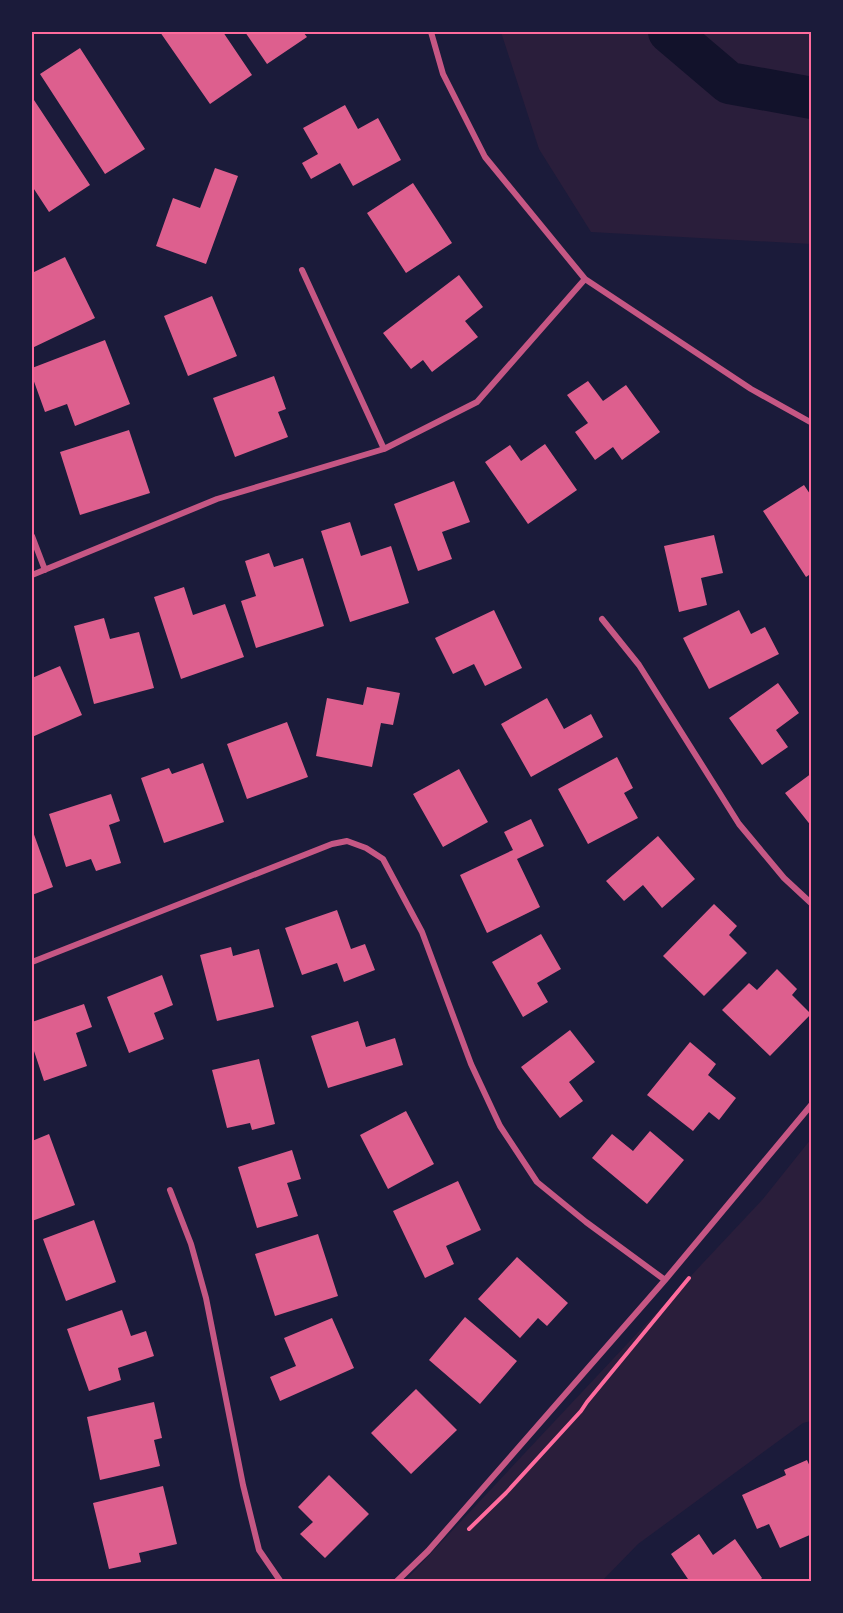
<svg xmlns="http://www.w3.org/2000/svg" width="843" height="1613" viewBox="0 0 843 1613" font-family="'Times New Roman',serif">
<rect width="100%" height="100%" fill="#1b1b3a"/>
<!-- green -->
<path fill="#2a1e3b" d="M 501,32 L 811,32 L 811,244 L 591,232 L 539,149 Z
M 811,1139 L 811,1421 L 803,1423 L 638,1544 L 602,1581 L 404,1582 L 763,1199 Z"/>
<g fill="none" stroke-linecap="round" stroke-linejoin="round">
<!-- river -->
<path stroke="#12122b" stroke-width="42" d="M 669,32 L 729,83 L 812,98"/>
</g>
<!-- building -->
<path fill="#dd5f8e" d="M 160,32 L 223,32 L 252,75 L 210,104 Z
M 245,32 L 303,32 L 307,37 L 267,64 Z
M 80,48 L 145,149 L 105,174 L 40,74 Z
M 32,97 L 90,185 L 49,212 L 32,186 Z
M 345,105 L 358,129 L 378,118 L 401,160 L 353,186 L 340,163 L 311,179 L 302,163 L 318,154 L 303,128 Z
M 215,168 L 238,176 L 206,264 L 156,246 L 173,198 L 200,208 Z
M 413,183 L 452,243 L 406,273 L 367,213 Z
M 65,257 L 95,318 L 32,348 L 32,273 Z
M 459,275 L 483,307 L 465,321 L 478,337 L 432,372 L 423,360 L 411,369 L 383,333 Z
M 212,296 L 237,356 L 188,376 L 164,316 Z
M 105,340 L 130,404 L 75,426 L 67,404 L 45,412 L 32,376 L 32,368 Z
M 274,376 L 286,409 L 278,412 L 288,437 L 235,457 L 213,398 Z
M 588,381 L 603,401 L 626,385 L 660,432 L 622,460 L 613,447 L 595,460 L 575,432 L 588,423 L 567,395 Z
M 129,430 L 150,493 L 80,515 L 60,452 Z
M 545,444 L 577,490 L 528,524 L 485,462 L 510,445 L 521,461 Z
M 454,481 L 470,522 L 442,532 L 452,559 L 418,571 L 394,504 Z
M 804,485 L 812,497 L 812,573 L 806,577 L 763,511 Z
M 350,522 L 361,556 L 391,546 L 409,603 L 350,622 L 321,531 Z
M 714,535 L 723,573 L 701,578 L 707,605 L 679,612 L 664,546 Z
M 269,553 L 274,567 L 303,558 L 324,626 L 256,648 L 241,601 L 256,596 L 245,561 Z
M 184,587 L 193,615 L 225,604 L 244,657 L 181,679 L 154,597 Z
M 494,610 L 522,668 L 485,686 L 474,664 L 453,674 L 435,638 Z
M 739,610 L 751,634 L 765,627 L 779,654 L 709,689 L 683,638 Z
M 104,618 L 110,639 L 139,632 L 154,688 L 94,704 L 74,626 Z
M 60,666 L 82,715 L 32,737 L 32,678 Z
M 778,683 L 799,713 L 776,730 L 788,747 L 762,765 L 729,718 Z
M 367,687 L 400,693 L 393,725 L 381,723 L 372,767 L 316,756 L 327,698 L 363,705 Z
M 547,698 L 564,729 L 591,714 L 603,737 L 531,777 L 501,724 Z
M 287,722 L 308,777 L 247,799 L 227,744 Z
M 617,757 L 633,788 L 624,793 L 638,818 L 588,844 L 558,789 Z
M 203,763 L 224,822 L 164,843 L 141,778 L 169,768 L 172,774 Z
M 459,769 L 488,822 L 443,847 L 413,794 Z
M 812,773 L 812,827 L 785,793 Z
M 111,794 L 120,821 L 109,825 L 121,863 L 96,871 L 91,859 L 66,867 L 49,814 Z
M 531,819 L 544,846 L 517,859 L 540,907 L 487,933 L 460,875 L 513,850 L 504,832 Z
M 32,829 L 53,887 L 32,895 Z
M 658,836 L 695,879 L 662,908 L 643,885 L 624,901 L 606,881 Z
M 714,904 L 737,926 L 729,935 L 747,953 L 704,996 L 663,956 Z
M 337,910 L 351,949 L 365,944 L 375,970 L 344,982 L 337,963 L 302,975 L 285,928 Z
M 541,934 L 561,969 L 537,983 L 548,1002 L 523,1017 L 492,962 Z
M 231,947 L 233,956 L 259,949 L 274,1007 L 217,1021 L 200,955 Z
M 777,969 L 797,989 L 792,995 L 811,1014 L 770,1056 L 722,1010 L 749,983 L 757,990 Z
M 162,975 L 173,1005 L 154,1013 L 164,1039 L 129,1053 L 107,997 Z
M 84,1004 L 92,1027 L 76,1033 L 87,1066 L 44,1081 L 32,1045 L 32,1022 Z
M 358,1021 L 366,1047 L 395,1038 L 403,1065 L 328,1088 L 311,1036 Z
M 570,1030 L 595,1062 L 569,1082 L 583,1101 L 560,1118 L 521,1067 Z
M 690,1042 L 716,1064 L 708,1075 L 736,1098 L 719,1120 L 709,1112 L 693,1131 L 647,1095 Z
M 259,1059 L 275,1124 L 252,1130 L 250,1123 L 227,1128 L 212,1070 Z
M 406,1111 L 434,1164 L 388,1189 L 360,1135 Z
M 650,1131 L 684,1160 L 647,1204 L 592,1158 L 612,1134 L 633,1151 Z
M 49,1134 L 75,1205 L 32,1221 L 32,1141 Z
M 292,1150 L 301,1179 L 287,1183 L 298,1216 L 257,1228 L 238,1167 Z
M 458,1181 L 481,1230 L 446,1246 L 454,1264 L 425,1278 L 393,1211 Z
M 94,1220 L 116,1282 L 66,1301 L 43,1239 Z
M 318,1234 L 338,1296 L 275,1316 L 255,1254 Z
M 517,1257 L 568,1303 L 547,1326 L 538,1318 L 520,1338 L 478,1299 Z
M 122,1310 L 131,1336 L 146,1331 L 154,1356 L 118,1368 L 121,1380 L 89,1391 L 67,1329 Z
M 465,1317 L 517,1361 L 480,1404 L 429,1360 Z
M 332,1318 L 354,1368 L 280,1401 L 270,1377 L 296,1366 L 284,1338 Z
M 416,1389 L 457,1430 L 411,1474 L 371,1433 Z
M 154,1402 L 162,1438 L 154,1440 L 160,1466 L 100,1480 L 87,1417 Z
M 807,1460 L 812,1471 L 812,1534 L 780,1548 L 769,1524 L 757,1529 L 742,1495 L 786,1475 L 784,1470 Z
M 329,1475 L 369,1514 L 325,1558 L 300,1534 L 313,1522 L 298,1507 Z
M 163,1486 L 177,1544 L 139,1553 L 141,1562 L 109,1569 L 93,1503 Z
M 699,1534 L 713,1555 L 735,1539 L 762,1578 L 758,1582 L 690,1582 L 671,1554 Z"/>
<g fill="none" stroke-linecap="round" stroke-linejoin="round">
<!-- path -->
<path stroke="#ff6b9d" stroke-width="4" d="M 469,1529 L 506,1493 L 581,1411 L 587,1402 L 689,1278"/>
<!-- minor -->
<path stroke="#c65784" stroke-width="6" d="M 431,32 L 443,74 L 485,157 L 585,279 L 751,389 L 812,423
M 302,270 L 384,449
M 32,536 L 45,570
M 32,575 L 217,499 L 384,449 L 477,402 L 585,279
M 602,619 L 639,665 L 739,824 L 784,878 L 812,904
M 32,962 L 332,844 L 347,841 L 366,848 L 383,859 L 422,932 L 471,1064 L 500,1126 L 537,1182 L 586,1222 L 665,1280
M 170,1190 L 191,1244 L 206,1298 L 243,1485 L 259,1550 L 281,1582
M 396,1582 L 428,1551 L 665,1280 L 812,1104"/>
</g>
<!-- border -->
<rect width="843" height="1613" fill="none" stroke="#1b1b3a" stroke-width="66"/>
<rect x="33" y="33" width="777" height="1547" fill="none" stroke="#ff6b9d" stroke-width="2"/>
</svg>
